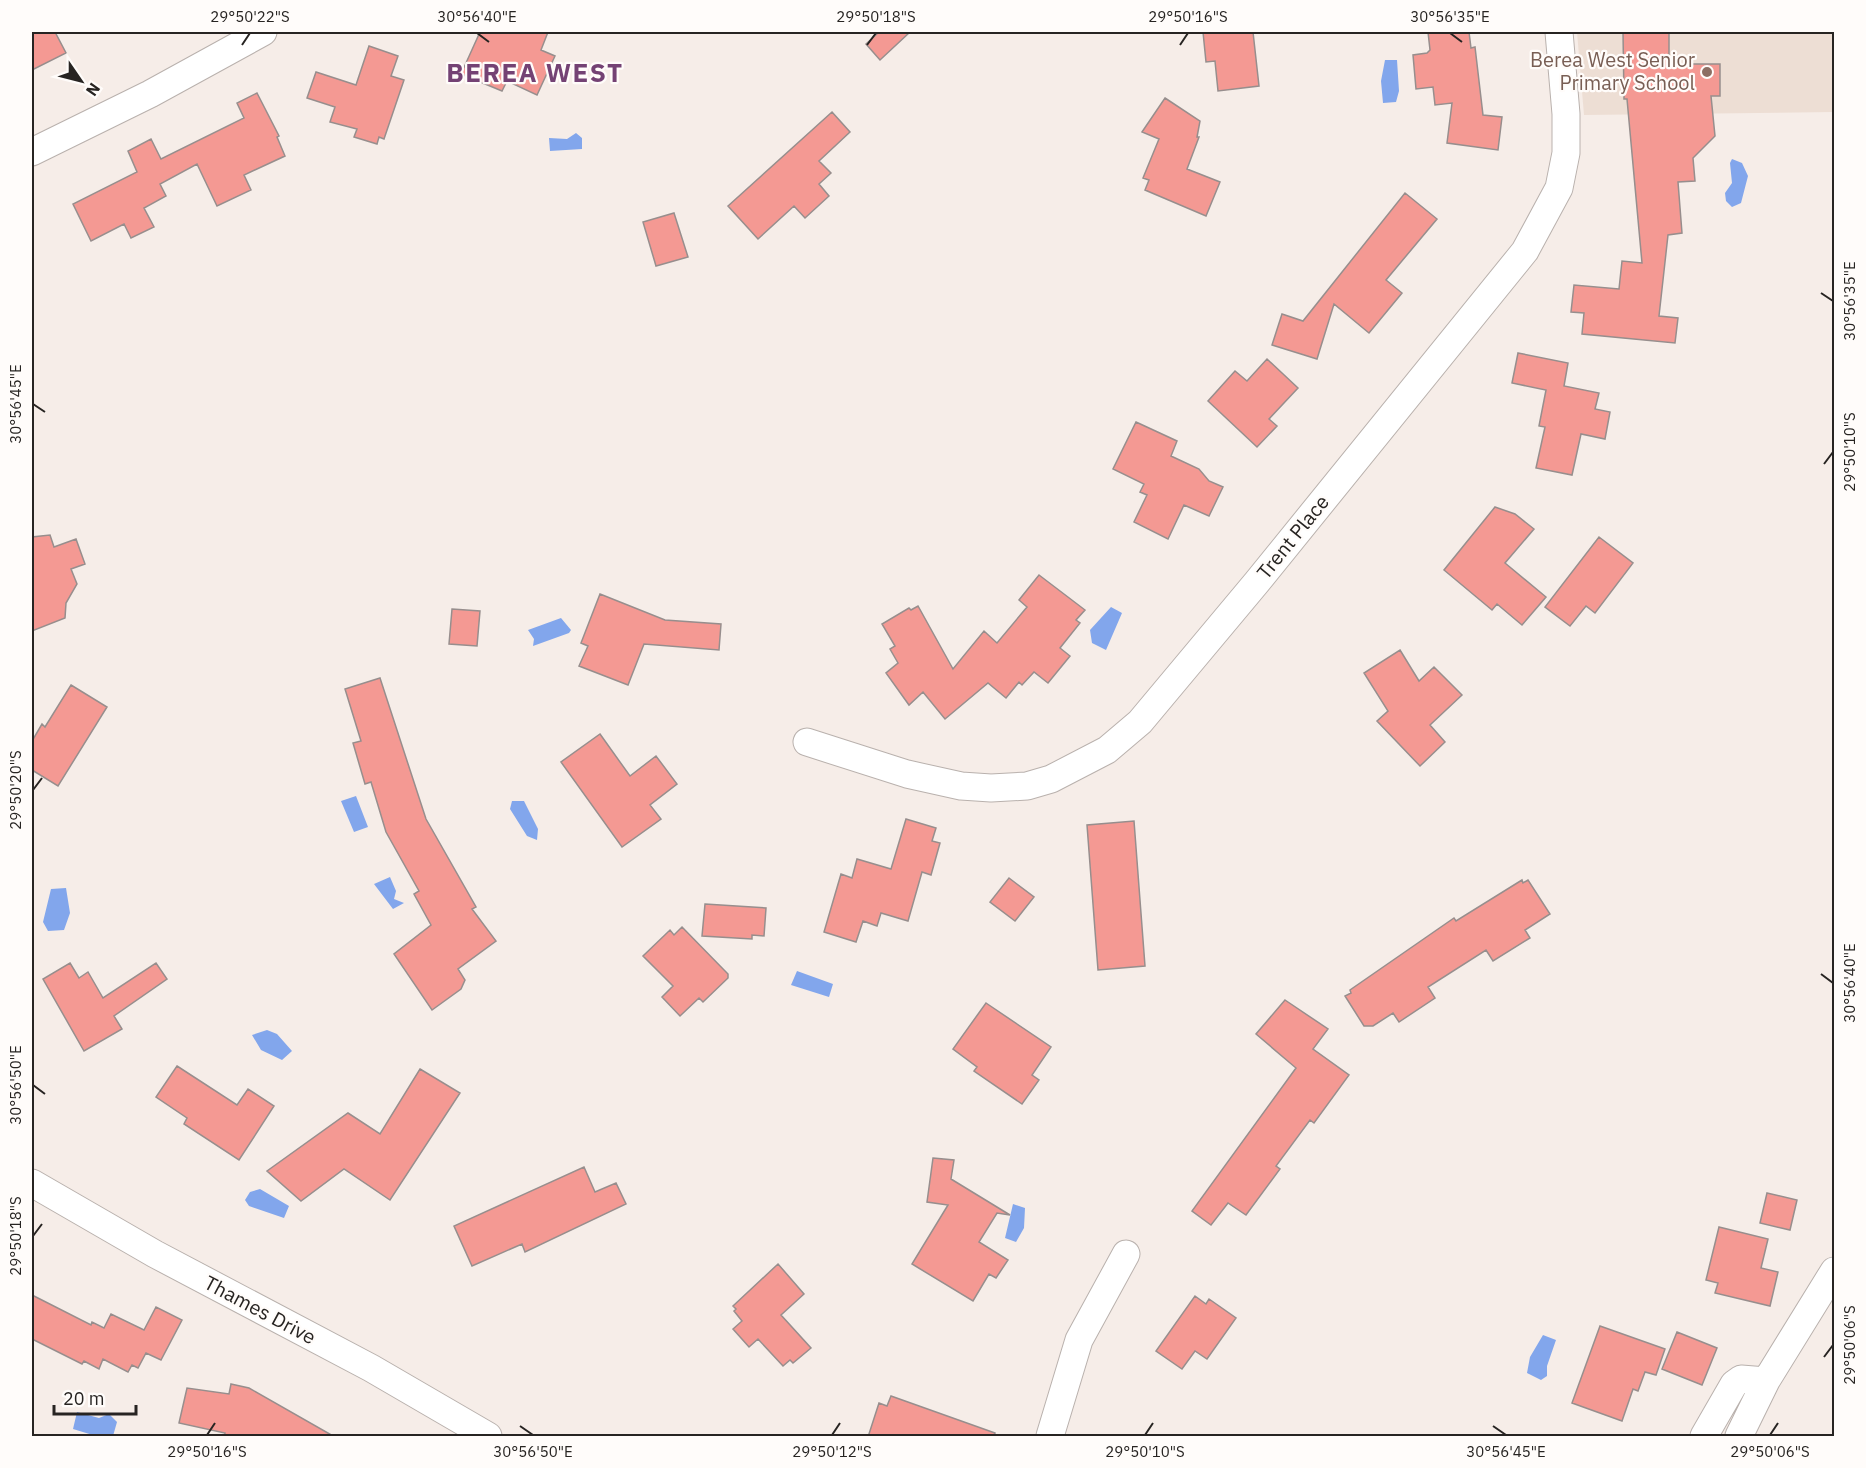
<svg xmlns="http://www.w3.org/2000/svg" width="1866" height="1468" viewBox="0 0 1866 1468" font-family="'IBM Plex Sans',sans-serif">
<rect width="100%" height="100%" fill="#f6ede8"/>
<!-- built -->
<path fill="#edded4" d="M 1577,32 L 1834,32 L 1834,112 L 1584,115 Z"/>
<!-- water -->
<path fill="#82a6ec" d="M 1385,60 L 1397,60 L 1399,91 L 1396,102 L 1383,103 L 1381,81 Z
M 576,133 L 582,138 L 582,149 L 550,151 L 549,138 L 567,139 Z
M 1732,159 L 1742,163 L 1748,176 L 1741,203 L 1732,207 L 1726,201 L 1725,193 L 1732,183 L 1730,163 Z
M 1111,607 L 1122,613 L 1106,650 L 1092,643 L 1090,630 Z
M 561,618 L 571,630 L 569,633 L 533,646 L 534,639 L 528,630 Z
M 356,796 L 368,827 L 354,832 L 341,801 Z
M 512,801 L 524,801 L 538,829 L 537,840 L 527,836 L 510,809 Z
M 390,877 L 396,891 L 394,899 L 404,903 L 393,909 L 374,884 Z
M 66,888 L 70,913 L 64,930 L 48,931 L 43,922 L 51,889 Z
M 797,971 L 833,984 L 829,997 L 791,985 Z
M 267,1030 L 277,1034 L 292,1051 L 282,1060 L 261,1050 L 252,1035 Z
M 260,1189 L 289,1206 L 284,1218 L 249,1206 L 245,1200 L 250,1192 Z
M 1013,1204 L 1025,1208 L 1024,1228 L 1016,1242 L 1005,1238 Z
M 1543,1335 L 1556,1340 L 1547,1366 L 1547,1376 L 1541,1380 L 1527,1373 L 1530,1357 Z
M 77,1412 L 99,1418 L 109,1414 L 117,1422 L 113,1436 L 96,1436 L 73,1429 Z"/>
<!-- building -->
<path fill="#f49993" stroke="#978e8d" stroke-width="1.5" d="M 32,32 L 55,32 L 66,53 L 32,70 Z
M 480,32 L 548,32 L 541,50 L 555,56 L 537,95 L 507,81 L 502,91 L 461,74 Z
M 879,32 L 910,32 L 880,60 L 866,44 Z
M 1203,32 L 1253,32 L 1259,86 L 1218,91 L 1215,61 L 1206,62 Z
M 1428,32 L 1469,32 L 1471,48 L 1475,47 L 1483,115 L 1502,117 L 1498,150 L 1447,143 L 1452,103 L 1435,105 L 1433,87 L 1416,89 L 1413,55 L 1427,53 L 1430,50 Z
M 1623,32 L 1669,32 L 1669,64 L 1720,64 L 1720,96 L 1711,96 L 1715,136 L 1693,158 L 1695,181 L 1678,182 L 1682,233 L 1668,235 L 1659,316 L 1678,318 L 1675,343 L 1582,334 L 1584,313 L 1571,312 L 1574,285 L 1619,289 L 1622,261 L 1642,263 L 1627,99 L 1624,99 Z
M 369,46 L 398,56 L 391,76 L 404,80 L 384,139 L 379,137 L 377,144 L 354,137 L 357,129 L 330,122 L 335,107 L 307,98 L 316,72 L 356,85 Z
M 257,93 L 279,136 L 277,137 L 285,156 L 244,175 L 251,190 L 217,206 L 197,164 L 160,184 L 166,196 L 144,208 L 154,227 L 131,238 L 124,224 L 91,241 L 73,204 L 137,172 L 128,151 L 151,139 L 161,159 L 244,118 L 237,103 Z
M 1165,98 L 1200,121 L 1197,137 L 1199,137 L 1187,169 L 1220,182 L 1206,216 L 1145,190 L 1149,180 L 1143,178 L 1159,139 L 1142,132 Z
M 832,112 L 850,132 L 819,161 L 831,173 L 819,184 L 829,196 L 805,218 L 794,206 L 758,239 L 728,206 Z
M 1405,193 L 1437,219 L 1386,280 L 1402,293 L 1369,333 L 1334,304 L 1317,359 L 1272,345 L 1282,314 L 1303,321 Z
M 674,213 L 688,257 L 656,266 L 643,222 Z
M 1518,353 L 1568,363 L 1564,386 L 1599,393 L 1595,409 L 1610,412 L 1605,439 L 1581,434 L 1572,475 L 1536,468 L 1545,427 L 1539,426 L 1546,390 L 1512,383 Z
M 1267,359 L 1298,388 L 1269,419 L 1277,426 L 1257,447 L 1208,401 L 1235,371 L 1247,381 Z
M 1136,422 L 1177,441 L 1171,456 L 1199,469 L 1209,481 L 1223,487 L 1209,516 L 1184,505 L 1168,539 L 1134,522 L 1147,495 L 1140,492 L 1144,484 L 1113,469 Z
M 1495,507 L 1515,514 L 1534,529 L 1505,563 L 1546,597 L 1522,625 L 1497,604 L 1492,610 L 1444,570 Z
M 50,535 L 54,547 L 76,539 L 85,564 L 71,569 L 77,584 L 66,603 L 65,618 L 32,631 L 32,537 Z
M 1599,537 L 1633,563 L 1595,613 L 1586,606 L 1570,626 L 1545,607 Z
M 1039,575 L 1085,610 L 1076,620 L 1080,623 L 1060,648 L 1070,656 L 1048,683 L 1034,672 L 1022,685 L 1019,682 L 1006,698 L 988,683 L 945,719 L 923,692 L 909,705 L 886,673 L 898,663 L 890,649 L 895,646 L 882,624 L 909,608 L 911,610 L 918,606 L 953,669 L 984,631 L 997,643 L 1027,607 L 1019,600 Z
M 600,594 L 665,620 L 721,624 L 719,650 L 644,644 L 628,685 L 579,666 L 588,646 L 581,643 Z
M 452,609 L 480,611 L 477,646 L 449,644 Z
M 1400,650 L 1419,681 L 1434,667 L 1462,695 L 1430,725 L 1445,742 L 1420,766 L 1377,721 L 1388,711 L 1364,673 Z
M 380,678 L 426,819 L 476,907 L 472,909 L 496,941 L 458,969 L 465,980 L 461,989 L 432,1010 L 394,954 L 431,925 L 414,894 L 419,891 L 386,832 L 371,782 L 365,784 L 353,743 L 361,741 L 345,689 Z
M 71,685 L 107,707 L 58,786 L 32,770 L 32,741 L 42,724 L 45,727 Z
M 600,734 L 630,776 L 656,756 L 677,784 L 650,805 L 661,819 L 622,847 L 561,762 Z
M 906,819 L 936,828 L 932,841 L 940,843 L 931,875 L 922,872 L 908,921 L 881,913 L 877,926 L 863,921 L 856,942 L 824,932 L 841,874 L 852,878 L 857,859 L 891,869 Z
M 1134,821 L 1145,966 L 1098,970 L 1087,825 Z
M 1009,878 L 1034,897 L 1015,921 L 990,902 Z
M 1522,880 L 1523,883 L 1528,880 L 1550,914 L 1525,930 L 1530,938 L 1493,961 L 1486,950 L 1428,987 L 1435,998 L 1399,1022 L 1393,1013 L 1373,1026 L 1364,1026 L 1345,996 L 1351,993 L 1350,990 L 1454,918 L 1456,921 Z
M 705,904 L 766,908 L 764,936 L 752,935 L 752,939 L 702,936 Z
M 682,927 L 728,974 L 728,978 L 703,1002 L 699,998 L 680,1016 L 662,997 L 673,986 L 643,956 L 670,930 L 674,935 Z
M 70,963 L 79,978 L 88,972 L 103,998 L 156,963 L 167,979 L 114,1016 L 122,1029 L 84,1051 L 43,979 Z
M 1285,1000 L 1328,1029 L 1313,1049 L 1349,1075 L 1314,1123 L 1310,1120 L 1276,1166 L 1280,1169 L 1246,1215 L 1228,1203 L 1211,1225 L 1192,1211 L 1296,1068 L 1256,1034 Z
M 986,1003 L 1051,1047 L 1032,1075 L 1039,1080 L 1022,1104 L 974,1071 L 977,1067 L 953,1049 Z
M 177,1066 L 237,1105 L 248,1089 L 274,1106 L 239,1160 L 184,1124 L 187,1118 L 156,1097 Z
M 420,1069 L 460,1093 L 390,1200 L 344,1169 L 301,1201 L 267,1171 L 348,1113 L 380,1134 Z
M 933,1158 L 954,1160 L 951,1179 L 1010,1215 L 997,1213 L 979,1242 L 1008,1260 L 996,1278 L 989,1274 L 973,1301 L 912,1264 L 948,1205 L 927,1202 Z
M 584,1167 L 595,1192 L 616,1183 L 626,1204 L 525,1252 L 522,1244 L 472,1266 L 454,1226 Z
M 1767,1193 L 1797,1200 L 1790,1230 L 1760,1223 Z
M 1719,1227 L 1768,1239 L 1761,1268 L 1778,1272 L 1770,1306 L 1715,1293 L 1718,1283 L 1706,1280 Z
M 778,1264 L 804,1294 L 781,1315 L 811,1348 L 793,1363 L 790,1360 L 783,1366 L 758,1339 L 749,1347 L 733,1329 L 742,1321 L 734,1311 L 736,1309 L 733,1306 Z
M 32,1295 L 91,1325 L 92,1322 L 104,1328 L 111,1314 L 144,1330 L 156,1307 L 182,1320 L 161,1360 L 146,1353 L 138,1368 L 132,1365 L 128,1372 L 103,1359 L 99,1369 L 84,1361 L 82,1364 L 32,1339 Z
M 1195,1296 L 1206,1304 L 1209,1299 L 1236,1318 L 1207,1359 L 1195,1351 L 1182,1369 L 1156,1351 Z
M 1600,1326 L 1665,1349 L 1656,1375 L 1645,1372 L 1638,1391 L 1633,1389 L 1622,1421 L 1572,1403 Z
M 1677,1332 L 1717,1348 L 1702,1385 L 1662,1369 Z
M 231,1384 L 249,1388 L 335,1437 L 224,1437 L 225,1433 L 179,1423 L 187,1388 L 229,1394 Z
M 891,1396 L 995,1433 L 994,1437 L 868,1437 L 879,1403 L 887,1406 Z"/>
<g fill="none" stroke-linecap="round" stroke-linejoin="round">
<defs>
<path id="minor" d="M 32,152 L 150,94 L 263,32
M 807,742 L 907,774 L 961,786 L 991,788 L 1027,786 L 1051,779 L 1107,750 L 1140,722 L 1257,582 L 1525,251 L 1559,188 L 1566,153 L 1566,114 L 1559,32
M 32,1183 L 155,1254 L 371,1368 L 488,1436
M 1050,1436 L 1079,1340 L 1126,1254
M 1704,1436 L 1734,1384 L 1741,1379 L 1766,1381
M 1739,1436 L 1766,1381 L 1834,1271"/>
</defs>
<!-- minor casing -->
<use href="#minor" stroke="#b9b1ad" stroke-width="29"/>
<!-- minor -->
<use href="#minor" stroke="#fff" stroke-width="27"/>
</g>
<!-- ticks -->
<path fill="none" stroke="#272422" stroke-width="2" d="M 477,33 L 489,42M 1450,33 L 1462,42M 242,45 L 250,33M 867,45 L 876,33M 1180,45 L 1188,33M 1821,293 L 1833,301M 33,404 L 45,412M 1824,464 L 1833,452M 33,790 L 42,778M 1821,974 L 1833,983M 33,1085 L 45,1094M 33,1236 L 42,1224M 1824,1357 L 1833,1345M 520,1426 L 533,1435M 1493,1426 L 1506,1435M 207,1435 L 215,1423M 832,1435 L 840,1423M 1145,1435 L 1153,1423M 1770,1435 L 1778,1423"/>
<!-- markers -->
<circle fill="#8d6e63" stroke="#fffcfa" stroke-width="2" cx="1707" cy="72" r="6"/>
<g text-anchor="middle" stroke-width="4.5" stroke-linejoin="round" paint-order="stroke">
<!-- education labels -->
<g font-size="20" fill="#785e54" stroke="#fffcfa" text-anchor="end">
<text x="1695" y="67">Berea West Senior<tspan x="1695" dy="23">Primary School</tspan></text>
</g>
<!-- street labels -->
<g font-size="20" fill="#272422" stroke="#fffcfa">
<text transform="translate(1293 537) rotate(-51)" y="7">Trent Place</text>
<text transform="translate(260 1310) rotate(28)" y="7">Thames Drive</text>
</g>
<!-- district labels -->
<g font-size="26" font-weight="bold" letter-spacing="1.5" fill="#744274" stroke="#fffcfa">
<text x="535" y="82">BEREA WEST</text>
</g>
</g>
<!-- border -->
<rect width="1866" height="1468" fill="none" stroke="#fffcfa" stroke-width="66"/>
<!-- north arrow -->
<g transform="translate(81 81) rotate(125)" stroke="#fffcfa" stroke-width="4.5" paint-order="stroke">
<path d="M0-4.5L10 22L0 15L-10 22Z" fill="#272422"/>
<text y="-9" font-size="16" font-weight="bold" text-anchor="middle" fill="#272422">N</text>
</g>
<!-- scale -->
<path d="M54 1405v9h82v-9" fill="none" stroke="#272422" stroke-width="3"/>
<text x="63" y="1405" font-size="18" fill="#272422" stroke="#fffcfa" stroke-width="4.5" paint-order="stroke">20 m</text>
<rect x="33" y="33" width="1800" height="1402" fill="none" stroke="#272422" stroke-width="2"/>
<g font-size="15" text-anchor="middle" fill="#272422">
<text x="250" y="22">29°50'22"S</text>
<text x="477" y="22">30°56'40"E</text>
<text x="876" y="22">29°50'18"S</text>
<text x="1188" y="22">29°50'16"S</text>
<text x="1450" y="22">30°56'35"E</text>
<text transform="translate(1850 301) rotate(-90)" y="5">30°56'35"E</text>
<text transform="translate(16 404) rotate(-90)" y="5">30°56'45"E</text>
<text transform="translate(1850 452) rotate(-90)" y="5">29°50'10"S</text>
<text transform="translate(16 790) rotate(-90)" y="5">29°50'20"S</text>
<text transform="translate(1850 983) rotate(-90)" y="5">30°56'40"E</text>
<text transform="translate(16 1085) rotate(-90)" y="5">30°56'50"E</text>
<text transform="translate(16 1236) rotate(-90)" y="5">29°50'18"S</text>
<text transform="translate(1850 1345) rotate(-90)" y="5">29°50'06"S</text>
<text x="207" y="1457">29°50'16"S</text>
<text x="533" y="1457">30°56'50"E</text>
<text x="832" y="1457">29°50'12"S</text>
<text x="1145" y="1457">29°50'10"S</text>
<text x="1506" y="1457">30°56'45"E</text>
<text x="1770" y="1457">29°50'06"S</text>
</g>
</svg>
